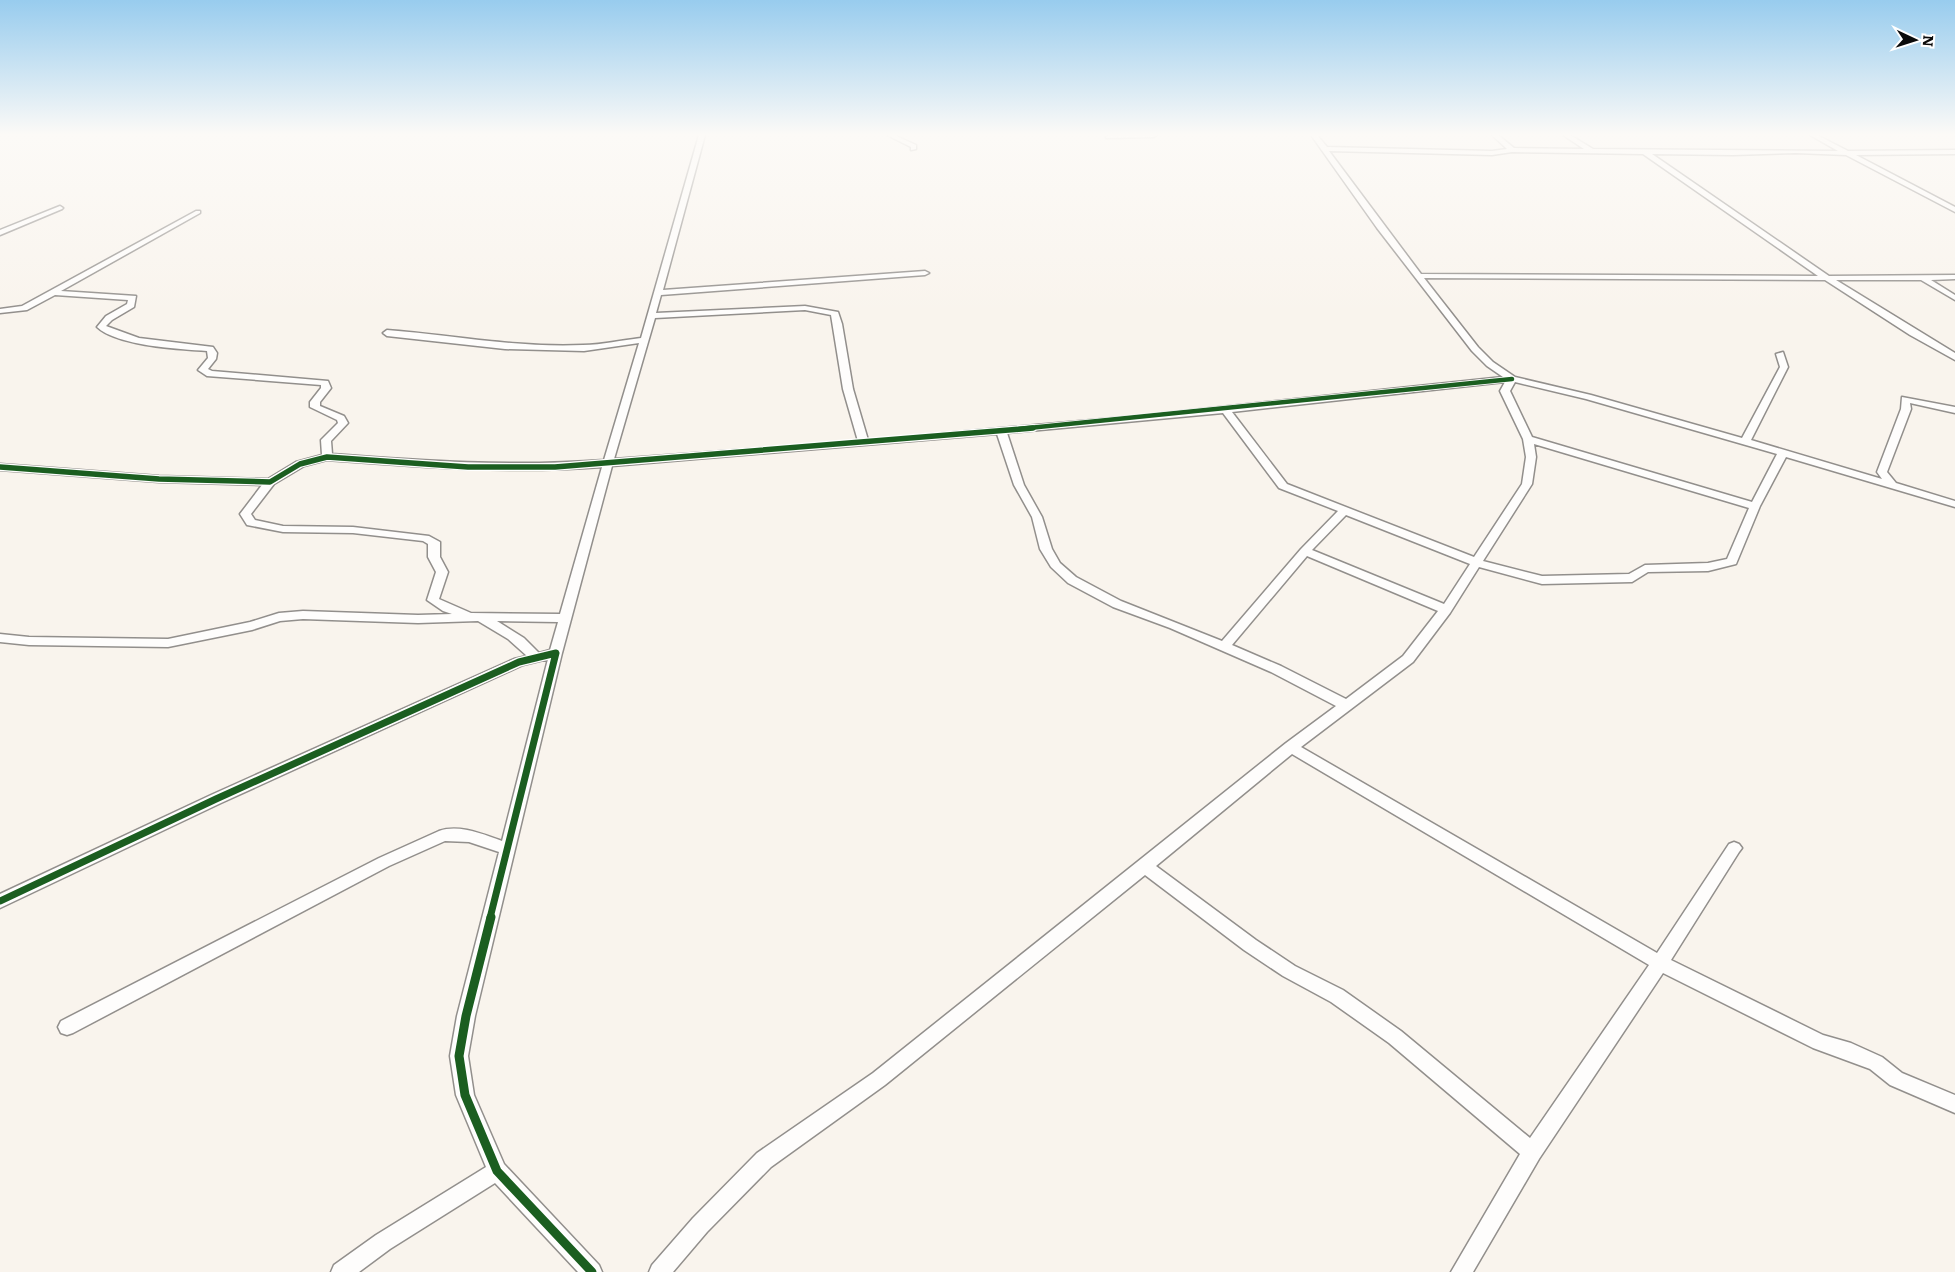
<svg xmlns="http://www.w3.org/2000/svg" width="1955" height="1272" viewBox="0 0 1955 1272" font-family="Literata,serif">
<rect width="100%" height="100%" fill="#f9f4ed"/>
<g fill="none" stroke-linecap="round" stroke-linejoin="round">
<defs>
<path id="street" d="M 699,135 L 705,135 L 663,290 L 925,271 L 929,273 L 925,275 L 661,295 L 656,313 L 805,306 L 838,312 L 842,324 L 853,389 L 868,440 L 1137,416 L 1503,377 L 1487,366 L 1472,351 L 1377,228 L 1311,135 L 1317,135 L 1327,147 L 1492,151 L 1507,149 L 1492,135 L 1498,135 L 1514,148 L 1584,149 L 1563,135 L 1570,135 L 1593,149 L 1838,151 L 1810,135 L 1817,135 L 1848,151 L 1955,150 L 1955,154 L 1856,155 L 1955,207 L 1955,212 L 1846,155 L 1796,153 L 1733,155 L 1652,154 L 1829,276 L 1955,275 L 1955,279 L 1931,280 L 1955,295 L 1955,300 L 1921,280 L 1836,280 L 1955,353 L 1955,360 L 1910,335 L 1825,280 L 1424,278 L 1478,347 L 1493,362 L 1515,377 L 1591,395 L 1742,438 L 1780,367 L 1776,354 L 1783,352 L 1788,367 L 1751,440 L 1882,479 L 1877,472 L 1901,409 L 1902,397 L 1955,407 L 1955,413 L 1910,403 L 1911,409 L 1887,472 L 1896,483 L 1955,501 L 1955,507 L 1786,457 L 1760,506 L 1736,564 L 1708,571 L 1648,572 L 1632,582 L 1542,584 L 1479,567 L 1450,613 L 1413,662 L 1301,747 L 1657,953 L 1729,844 L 1734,842 L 1739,844 L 1742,848 L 1739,852 L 1671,960 L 1823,1035 L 1851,1043 L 1882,1057 L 1902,1073 L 1955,1095 L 1955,1113 L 1890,1085 L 1870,1069 L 1813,1048 L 1663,973 L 1539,1159 L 1473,1272 L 1451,1272 L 1520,1154 L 1389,1043 L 1331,1002 L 1283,976 L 1244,950 L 1145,875 L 885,1085 L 771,1167 L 707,1232 L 673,1272 L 649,1272 L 652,1265 L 693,1218 L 757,1153 L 873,1073 L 1286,743 L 1336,706 L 1271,672 L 1170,628 L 1113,607 L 1068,583 L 1051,567 L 1040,549 L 1032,517 L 1014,485 L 997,434 L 612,466 L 562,653 L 475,1016 L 468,1056 L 474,1095 L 504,1164 L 599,1265 L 602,1272 L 578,1272 L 495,1183 L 390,1249 L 359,1272 L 331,1272 L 334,1265 L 376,1235 L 486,1167 L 456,1095 L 450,1056 L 457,1016 L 499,852 L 469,842 L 445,841 L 389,866 L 73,1033 L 67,1035 L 61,1033 L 58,1027 L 61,1021 L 379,858 L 439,831 C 459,824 482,834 502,841 L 548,659 L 523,665 L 221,803 L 0,908 L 0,894 L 211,795 L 514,659 L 527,656 L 508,639 L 478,621 L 418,623 L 303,619 L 280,621 L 252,630 L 168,647 L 29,645 L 0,642 L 0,634 L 29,637 L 168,639 L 250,622 L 279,613 L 303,611 L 418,615 L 452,614 L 443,611 L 427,600 L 436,572 L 428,557 L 428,544 L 423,541 L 353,533 L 283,532 L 247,525 L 240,514 L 262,485 L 159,482 L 0,470 L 0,464 L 159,476 L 268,479 L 296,462 L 322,455 L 321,440 L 338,423 L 337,420 L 310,407 L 310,402 L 321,388 L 321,385 L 207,376 L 198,370 L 208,358 L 207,351 C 179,349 117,346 97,327 L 106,316 L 127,304 L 128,300 L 55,295 L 27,310 L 0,313 L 0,309 L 22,306 L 196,211 L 200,211 L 200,213 L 61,291 L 136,296 L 134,307 L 112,320 L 106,326 L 139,338 L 213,347 L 217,353 L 216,359 L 208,369 L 212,371 L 328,381 L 331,388 L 320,402 L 320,406 L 344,416 L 348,423 L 331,441 L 332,454 C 423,461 512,467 604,460 L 639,343 L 584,351 L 505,349 L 387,336 L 383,333 L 387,330 C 452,335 517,348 583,345 C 602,345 622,340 641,338 ZM 1329,151 L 1492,155 L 1512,152 L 1643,154 L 1818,276 L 1421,274 ZM 805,310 L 831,315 L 843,389 L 858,441 L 614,459 L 655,318 ZM 1505,382 L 1500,391 L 1523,439 L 1526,457 L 1522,484 L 1474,557 L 1287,484 L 1232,412 ZM 1515,382 L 1586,399 L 1777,454 L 1752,502 L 1532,437 L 1510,391 ZM 1223,413 L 1279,488 L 1338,511 L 1301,549 L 1222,641 L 1121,601 L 1076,577 L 1060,563 L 1052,549 L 1042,517 L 1024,485 L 1007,433 ZM 1534,444 L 1749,508 L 1727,559 L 1708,563 L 1645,565 L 1629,574 L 1542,576 L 1483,561 L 1532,484 L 1536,457 ZM 327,460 C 420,467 509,474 602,467 L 560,614 L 471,613 L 439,599 L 448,572 L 440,557 L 440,542 L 429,536 L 353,527 L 283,526 L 255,520 L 251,514 L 274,484 L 304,466 ZM 1346,515 L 1470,564 L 1444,604 L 1312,550 ZM 1307,556 L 1438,611 L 1403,656 L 1346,699 L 1281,666 L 1232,645 ZM 497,621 L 558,622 L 550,650 L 539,653 L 524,638 ZM 1292,754 L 1649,965 L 1530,1138 L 1401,1031 L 1343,990 L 1295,966 L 1256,940 L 1156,866 Z
M 887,135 L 894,135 L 916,145 L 916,149 L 911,150 L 911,147 Z
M 1108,135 L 1157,135 L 1154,137 L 1106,138 Z
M 60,206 L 63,208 L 62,209 L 0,235 L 0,230 Z"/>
</defs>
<!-- street casing -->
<use href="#street" stroke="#928f8c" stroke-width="3"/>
<!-- street -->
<use href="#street" fill="#fefdfc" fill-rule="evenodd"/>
<defs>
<path id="cycleway-far3" d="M 1019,429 L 1512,379"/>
<path id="cycleway-far2" d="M 0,467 L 159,479 L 270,482 L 300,464 L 327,457 L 468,467 L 555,467 L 1033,428"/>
<path id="cycleway-far1" d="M 0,901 L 216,799 L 519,662 L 556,653 L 490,918"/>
<path id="cycleway" d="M 491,917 L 466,1016 L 459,1056 L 465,1095 L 497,1171 L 592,1272"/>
</defs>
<!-- cycleway-far3 casing -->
<use href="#cycleway-far3" stroke="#fff" stroke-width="6"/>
<!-- cycleway-far2 casing -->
<use href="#cycleway-far2" stroke="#fff" stroke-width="8"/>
<!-- cycleway-far1 casing -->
<use href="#cycleway-far1" stroke="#fff" stroke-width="10"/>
<!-- cycleway casing -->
<use href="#cycleway" stroke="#fff" stroke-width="12"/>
<!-- cycleway-far3 -->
<use href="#cycleway-far3" stroke="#1b5e20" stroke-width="4.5"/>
<!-- cycleway-far2 -->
<use href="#cycleway-far2" stroke="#1b5e20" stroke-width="5.5"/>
<!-- cycleway-far1 -->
<use href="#cycleway-far1" stroke="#1b5e20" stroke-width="7"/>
<!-- cycleway -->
<use href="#cycleway" stroke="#1b5e20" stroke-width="9"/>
</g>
<!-- sky -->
<linearGradient id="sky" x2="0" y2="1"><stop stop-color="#98ccee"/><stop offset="0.43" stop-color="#fcfaf7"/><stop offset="1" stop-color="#fcfaf7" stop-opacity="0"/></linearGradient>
<rect width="1955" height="313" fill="url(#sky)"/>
<!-- north arrow -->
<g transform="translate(1915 40) rotate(94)" stroke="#ffffff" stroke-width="4" paint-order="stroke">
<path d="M0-4L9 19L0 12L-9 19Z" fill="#0a0a0a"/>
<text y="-8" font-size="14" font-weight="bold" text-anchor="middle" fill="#0a0a0a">N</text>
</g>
</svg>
